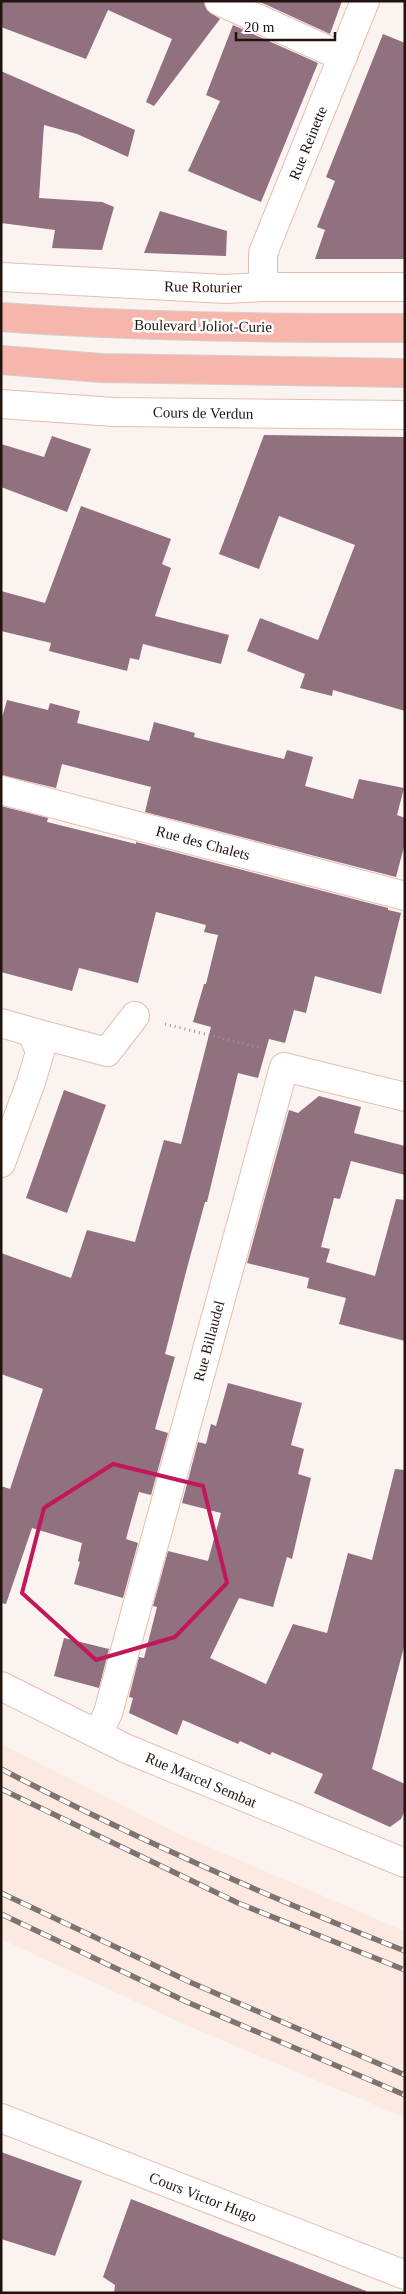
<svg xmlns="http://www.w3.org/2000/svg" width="406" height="2294" viewBox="0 0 406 2294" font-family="'Times New Roman',serif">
<rect width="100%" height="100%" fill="#fbf3f0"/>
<!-- built -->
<path fill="#fceae2" d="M 1,1744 L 179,1834 L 405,1931 L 405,2118 L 179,2022 L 1,1939 Z"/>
<!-- building -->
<path fill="#91707f" d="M 1,1 L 204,1 L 207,10 L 220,19 L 154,106 L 146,102 L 172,39 L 108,10 L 86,59 L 1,27 Z
M 258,1 L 342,1 L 330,34 Z
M 233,25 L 318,63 L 261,202 L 188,171 L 220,101 L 206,95 Z
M 383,34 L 405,43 L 405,259 L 315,259 L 325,230 L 317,227 L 335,181 L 326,177 Z
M 1,71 L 135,130 L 128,157 L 77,134 L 44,125 L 39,198 L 102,202 L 114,207 L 102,250 L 52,248 L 55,230 L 1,223 Z
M 160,211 L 227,231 L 226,256 L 144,253 Z
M 264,435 L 405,437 L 405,711 L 333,690 L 332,696 L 300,688 L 305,674 L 247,651 L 260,618 L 318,640 L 355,545 L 279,516 L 259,569 L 219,554 Z
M 52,436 L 91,449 L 67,512 L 1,487 L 1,444 L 44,457 Z
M 81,506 L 171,539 L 162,564 L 171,568 L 155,616 L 229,635 L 221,664 L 143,644 L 139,660 L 130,658 L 127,671 L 49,651 L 51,643 L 1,631 L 1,591 L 45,603 Z
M 7,700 L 48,710 L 50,703 L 80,711 L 77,723 L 149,741 L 154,722 L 195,733 L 194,737 L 284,759 L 287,750 L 313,757 L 305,786 L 353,799 L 359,779 L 404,788 L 397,815 L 405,818 L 405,843 L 396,877 L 145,812 L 151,787 L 62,764 L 56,788 L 1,775 L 1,721 Z
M 1,806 L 48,818 L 47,822 L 136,844 L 136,842 L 388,908 L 388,910 L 401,913 L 381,994 L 315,976 L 306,1013 L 294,1010 L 285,1043 L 269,1039 L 258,1078 L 238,1073 L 207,1202 L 205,1202 L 186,1272 L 165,1354 L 175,1357 L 155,1429 L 168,1433 L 151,1495 L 139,1492 L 126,1539 L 138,1543 L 123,1598 L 74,1584 L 80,1562 L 78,1561 L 82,1543 L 32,1528 L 6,1604 L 1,1603 L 1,1486 L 10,1489 L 43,1389 L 1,1374 L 1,1253 L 71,1278 L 87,1230 L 135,1242 L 164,1140 L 181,1144 L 211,1027 L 193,1022 L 204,984 L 206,984 L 218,935 L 204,932 L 206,925 L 156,912 L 138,983 L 79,968 L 72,991 L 1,972 Z
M 64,1090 L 106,1105 L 67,1213 L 26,1198 Z
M 319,1096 L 361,1107 L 354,1133 L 405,1146 L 405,1175 L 351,1161 L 340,1199 L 334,1198 L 321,1247 L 330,1249 L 326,1262 L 375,1276 L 396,1199 L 405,1200 L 405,1341 L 339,1324 L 346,1298 L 307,1288 L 309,1278 L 247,1263 L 289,1110 L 298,1113 Z
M 228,1383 L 302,1403 L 291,1445 L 304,1449 L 298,1474 L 311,1478 L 292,1559 L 287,1557 L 273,1607 L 239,1598 L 210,1658 L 266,1684 L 293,1624 L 327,1633 L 348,1553 L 372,1560 L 395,1469 L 405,1470 L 405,1643 L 372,1769 L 405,1784 L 405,1810 L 401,1819 L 390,1827 L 314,1793 L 323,1774 L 272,1752 L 270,1755 L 240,1741 L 238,1744 L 183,1720 L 177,1735 L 129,1713 L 133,1698 L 129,1697 L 139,1657 L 144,1658 L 157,1607 L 153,1606 L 168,1551 L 208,1561 L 221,1513 L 182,1503 L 198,1442 L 206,1444 L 211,1424 L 216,1426 Z
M 64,1638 L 109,1649 L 99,1688 L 54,1676 Z
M 1,2152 L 82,2181 L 55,2256 L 1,2239 Z
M 131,2199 L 366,2291 L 365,2293 L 114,2293 L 115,2285 L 103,2277 Z"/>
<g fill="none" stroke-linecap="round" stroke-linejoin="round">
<defs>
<path id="minor" d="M 219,1 L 343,57
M 1,277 L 226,289 L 263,287 L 405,287
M 263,287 L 263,253 L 365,1
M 1,404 L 114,412 L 405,415
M 1,790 L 405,896
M 1,1023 L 32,1032 L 40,1052 L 31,1082 L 1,1163
M 32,1032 L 107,1052 L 135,1016
M 1,1686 L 127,1749 L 405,1863
M 98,1734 L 108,1713 L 284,1067 L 405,1097"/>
<path id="tertiary" d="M 1,2118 L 405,2275"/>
<path id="primary" d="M 1,317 C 136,327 270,328 405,328
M 1,360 L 101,368 L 405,373"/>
</defs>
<!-- minor casing -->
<use href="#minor" stroke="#e4bfaf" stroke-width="30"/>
<!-- tertiary casing -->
<use href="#tertiary" stroke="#e4bfaf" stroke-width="30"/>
<!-- primary casing -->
<use href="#primary" stroke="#d3d0cf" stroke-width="30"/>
<!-- path -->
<path stroke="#9e9490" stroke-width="3" stroke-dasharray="1 4" stroke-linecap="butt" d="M 165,1024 L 261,1048"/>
<!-- minor -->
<use href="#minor" stroke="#fff" stroke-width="28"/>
<!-- tertiary -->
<use href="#tertiary" stroke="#fff" stroke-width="28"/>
<!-- primary -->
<use href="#primary" stroke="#f6b6ab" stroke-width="28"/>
<defs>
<path id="rail" d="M 1,1769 C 132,1837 268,1897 405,1951
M 1,1789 L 238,1903 L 405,1970
M 1,1893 L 192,1983 L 405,2075
M 1,1914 L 187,2002 L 405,2095"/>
</defs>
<!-- rail casing -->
<use href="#rail" stroke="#7e736f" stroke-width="5.5"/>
<!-- rail -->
<use href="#rail" stroke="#fff" stroke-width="4" stroke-dasharray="11" stroke-linecap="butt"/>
</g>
<!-- marked area -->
<path fill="none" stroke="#c2185b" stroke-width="4" stroke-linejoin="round" d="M 113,1464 L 203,1486 L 227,1583 L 175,1637 L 96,1660 L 22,1593 L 44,1508 Z"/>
<g text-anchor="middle" stroke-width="5" stroke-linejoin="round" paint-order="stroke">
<!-- street labels -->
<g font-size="15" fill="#21140f" stroke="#fff">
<text transform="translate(308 143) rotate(-68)" y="5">Rue Reinette</text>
<text transform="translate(203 287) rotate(1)" y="5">Rue Roturier</text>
<text transform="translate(203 326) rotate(1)" y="5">Boulevard Joliot-Curie</text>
<text transform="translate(203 413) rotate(1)" y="5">Cours de Verdun</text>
<text transform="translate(203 843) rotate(15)" y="5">Rue des Chalets</text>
<text transform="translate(209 1341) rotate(-75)" y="5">Rue Billaudel</text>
<text transform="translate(201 1780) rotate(23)" y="5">Rue Marcel Sembat</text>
<text transform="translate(203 2197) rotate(21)" y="5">Cours Victor Hugo</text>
</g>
</g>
<!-- border -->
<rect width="406" height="2294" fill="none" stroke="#21140f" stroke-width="5"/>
<!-- scale -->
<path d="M236 32v8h99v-8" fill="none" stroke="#21140f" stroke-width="2.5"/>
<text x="244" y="32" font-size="15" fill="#21140f" stroke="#ffffff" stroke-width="4" paint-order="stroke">20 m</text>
</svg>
